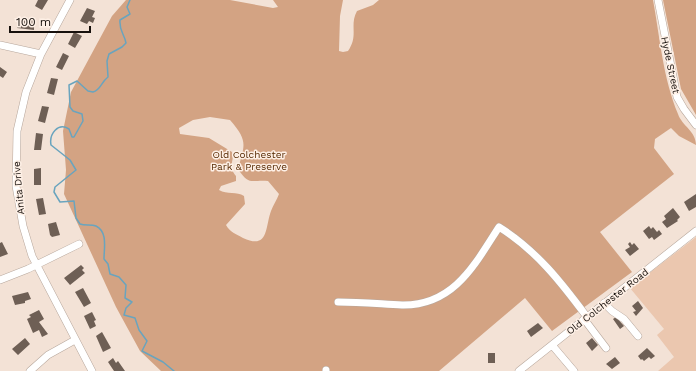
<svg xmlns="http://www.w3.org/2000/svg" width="696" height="371" viewBox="0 0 696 371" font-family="'Work Sans',sans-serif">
<rect width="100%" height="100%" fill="#f3e2d6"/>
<!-- green -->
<path fill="#ebc7af" d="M 696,237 L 696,371 L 658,371 L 674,357 L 657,335 L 664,329 L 630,288 Z"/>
<!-- forest -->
<path fill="#d3a383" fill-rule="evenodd" d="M 126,0 L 230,0 L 273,8 L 278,7 L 273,0 L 343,0 L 340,16 L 339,51 L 343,52 L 348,51 C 359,35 349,26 357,11 L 373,5 L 379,0 L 653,0 C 660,38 663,78 678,114 C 682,126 696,131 696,145 L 679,136 L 671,128 L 655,139 L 654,148 L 674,174 L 600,232 L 632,272 L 552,331 L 525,298 L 439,371 L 161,371 L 140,351 L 116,307 L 64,194 L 66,170 L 63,131 L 71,92 L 112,16 ZM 210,117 L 230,120 C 248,141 245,144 238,169 C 250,187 252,179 268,181 L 279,194 C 277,200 273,205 271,211 C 265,227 269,250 243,238 C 236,234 230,232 226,225 L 245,204 L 244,196 C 237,191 227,195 219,190 L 221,186 L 236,181 L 236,176 C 227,165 235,162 232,152 L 209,138 L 180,134 L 179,128 L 193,120 Z
M 663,0 L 696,0 L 696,115 L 681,89 Z"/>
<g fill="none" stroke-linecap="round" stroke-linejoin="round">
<!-- stream -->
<path stroke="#69a4be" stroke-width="1.5" d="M 130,0 L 127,7 L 130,14 L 120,20 C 119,31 124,33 126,43 L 122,47 L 109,54 L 107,61 L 108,77 C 101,82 101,90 93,92 L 88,91 L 77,81 L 69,85 L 70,107 L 73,111 L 82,114 L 83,121 L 74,137 L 72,137 L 69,129 C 58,122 49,134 51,145 L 70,160 L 76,170 L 55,187 L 54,192 L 60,202 L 74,201 L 76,218 L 80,224 C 85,226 91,224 96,226 C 108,232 104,248 104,259 L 108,264 L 110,274 L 119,277 L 126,285 L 125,298 L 132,302 L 126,308 L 124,315 L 135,318 L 139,330 L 147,341 L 142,351 L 163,362 L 174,371"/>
</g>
<!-- building -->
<path fill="#6e5f55" d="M 38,0 L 48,0 L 42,10 L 35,6 Z
M 87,8 L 95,11 L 92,17 L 95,18 L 93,23 L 89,21 L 87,24 L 80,21 Z
M 29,18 L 34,19 L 34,30 L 17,28 L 18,19 L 28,21 Z
M 74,32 L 82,36 L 75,48 L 68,44 Z
M 63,53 L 69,56 L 62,70 L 56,67 Z
M 0,67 L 7,72 L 3,78 L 0,76 Z
M 51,78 L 58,79 L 54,95 L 47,93 Z
M 42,106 L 49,107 L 45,123 L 38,121 Z
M 36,133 L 43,134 L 41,150 L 34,150 Z
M 41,168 L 41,185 L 34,185 L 34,169 Z
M 696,194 L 696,207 L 689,211 L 684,202 Z
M 43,198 L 46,214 L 39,215 L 36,199 Z
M 673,208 L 680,217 L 677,220 L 678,221 L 667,228 L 662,222 L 666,219 L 664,216 Z
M 56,222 L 60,235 L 52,237 L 50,235 L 48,224 Z
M 649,226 L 651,229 L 653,227 L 657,232 L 659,230 L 662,234 L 654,240 L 652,237 L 649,239 L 643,231 Z
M 2,242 L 8,254 L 0,257 L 0,243 Z
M 630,242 L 632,245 L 634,243 L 639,249 L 630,256 L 625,250 L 630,247 L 628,244 Z
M 81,265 L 84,268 L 82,270 L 85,273 L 70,285 L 64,278 Z
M 83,288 L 91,303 L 84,307 L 75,292 Z
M 28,292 L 31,299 L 25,301 L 25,303 L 15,305 L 12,296 Z
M 638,301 L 643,308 L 636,316 L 633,312 L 636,311 L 632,306 Z
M 39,310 L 44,319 L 39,322 L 48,334 L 42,337 L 39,330 L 33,333 L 27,319 L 31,317 L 29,315 Z
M 92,312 L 96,320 L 94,321 L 96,326 L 90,329 L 84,316 Z
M 616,317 L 624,326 L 620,329 L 613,319 Z
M 538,323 L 543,328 L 531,337 L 527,331 Z
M 102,332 L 111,348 L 103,352 L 96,336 Z
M 25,338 L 30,344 L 18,355 L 12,349 Z
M 592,338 L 598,345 L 592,351 L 586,343 Z
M 647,348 L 655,356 L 651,359 L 649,357 L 644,361 L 642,359 L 641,360 L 638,356 Z
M 488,353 L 495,353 L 495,363 L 488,363 Z
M 615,357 L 620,363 L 612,369 L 606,364 Z
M 113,358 L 116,363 L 118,361 L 125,371 L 114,371 L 108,362 Z"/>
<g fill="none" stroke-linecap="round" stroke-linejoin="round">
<defs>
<path id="minor" d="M 70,0 L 41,54 L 26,92 L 17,131 L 16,186 L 23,226 L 32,256 L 92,371
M 658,0 L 677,97 L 684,109 L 696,125
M 0,45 L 41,54
M 0,280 L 28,269 L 79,244
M 338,302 C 360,302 381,304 402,305 C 454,306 475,264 499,227 C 536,250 561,282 587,317
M 604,303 L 612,311 L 624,319 L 638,336
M 584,319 L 606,348
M 552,345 L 574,371
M 326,370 L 326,371
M 30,371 L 48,355 L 75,340
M 519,371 L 696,231"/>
</defs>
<!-- minor casing -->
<use href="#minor" stroke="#b7a79c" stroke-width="8"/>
<!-- minor -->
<use href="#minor" stroke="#fff" stroke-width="7"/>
</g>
<g text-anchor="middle" stroke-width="3" stroke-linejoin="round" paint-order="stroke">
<!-- street labels -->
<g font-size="10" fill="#17110d" stroke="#fef0e6">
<text transform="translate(671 65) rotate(78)" y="4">Hyde Street</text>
<text transform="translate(18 188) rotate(-95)" y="4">Anita Drive</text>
<text transform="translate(607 301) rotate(-38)" y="4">Old Colchester Road</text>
</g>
<!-- park labels -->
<g font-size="10" fill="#552800" stroke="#fef0e6">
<text x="249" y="158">Old Colchester<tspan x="249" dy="12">Park &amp; Preserve</tspan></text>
</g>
</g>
<!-- scale -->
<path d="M10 26v6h80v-6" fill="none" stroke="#17110d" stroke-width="2"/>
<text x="16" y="26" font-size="12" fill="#17110d" stroke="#fef0e6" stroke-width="3" paint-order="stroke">100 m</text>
</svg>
